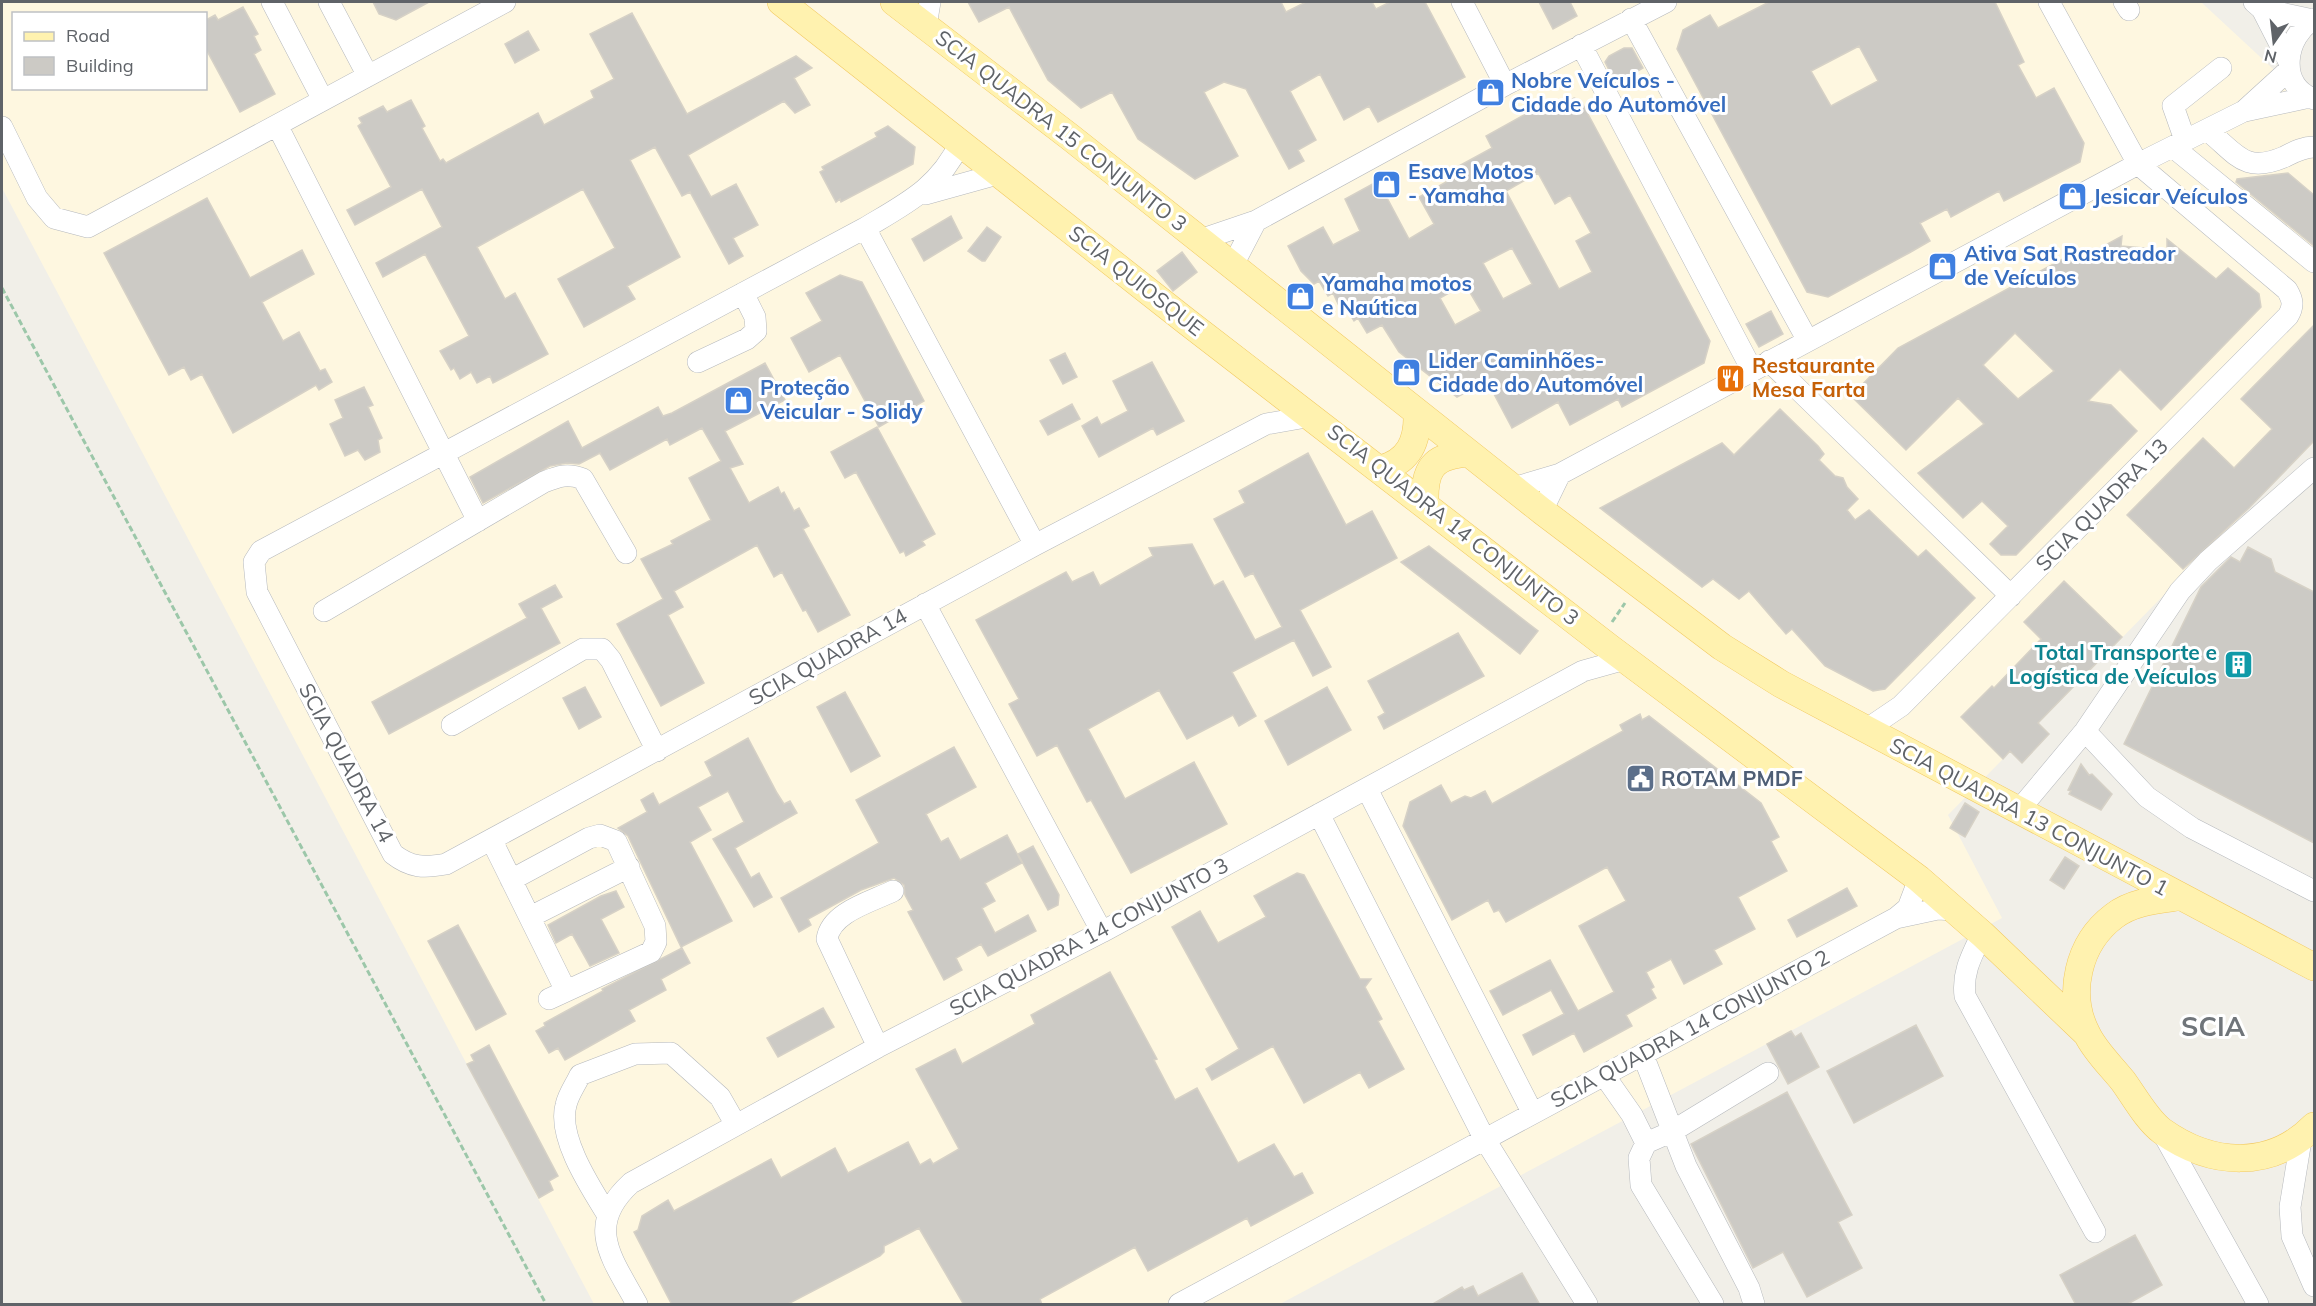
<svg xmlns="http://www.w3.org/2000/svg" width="2316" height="1306" viewBox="0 0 2316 1306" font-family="Mulish,sans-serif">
<rect width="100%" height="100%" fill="#f1efe8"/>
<!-- commercial -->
<path fill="#fef7e0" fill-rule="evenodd" d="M 2,2 L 2201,2 L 2314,107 L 2314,442 L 1948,815 L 2002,918 L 1280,1304 L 594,1304 L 2,188 ZM 14,14 L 206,14 L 206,88 L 14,88 Z"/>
<!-- building -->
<path fill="#cccac5" stroke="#d6d1c6" stroke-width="1.5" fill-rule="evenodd" d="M 373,2 L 429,2 L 396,20 L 379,14 Z
M 968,2 L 1281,2 L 1286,12 L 1306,2 L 1372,2 L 1376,9 L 1390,2 L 1425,2 L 1465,77 L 1378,122 L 1369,106 L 1344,120 L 1320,74 L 1290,91 L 1316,140 L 1298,150 L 1304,161 L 1289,169 L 1246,89 L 1224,82 L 1204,92 L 1238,156 L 1195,179 L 1138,139 L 1112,92 L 1081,108 L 1048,80 L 1009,7 L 979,22 Z
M 1539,2 L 1570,2 L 1577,16 L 1553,29 Z
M 1769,2 L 1995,2 L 2024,62 L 2018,65 L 2036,98 L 2054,88 L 2084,143 L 2080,162 L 2004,201 L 1999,191 L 1951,217 L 1947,209 L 1920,223 L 1930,241 L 1909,253 L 1828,297 L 1807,292 L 1677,49 L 1683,30 L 1710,15 L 1718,28 ZM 1859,46 L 1878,81 L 1831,106 L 1811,71 Z
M 243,7 L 258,34 L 254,36 L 261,50 L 254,54 L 275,94 L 240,112 L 206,49 L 206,20 L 215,15 L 218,20 Z
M 632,13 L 687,114 L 796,56 L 812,68 L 794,78 L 810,105 L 795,113 L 784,101 L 688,155 L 711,197 L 736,184 L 758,225 L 733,238 L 743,256 L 729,264 L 690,192 L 682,196 L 655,147 L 630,160 L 680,257 L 627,286 L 635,299 L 584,327 L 558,279 L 615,248 L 583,189 L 477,247 L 505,299 L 515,293 L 548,354 L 493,383 L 490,376 L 477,383 L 471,372 L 460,379 L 454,368 L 451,370 L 440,351 L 469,336 L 425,254 L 383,277 L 376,263 L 442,227 L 422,189 L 355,225 L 347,210 L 391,187 L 358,126 L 362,123 L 359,118 L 383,106 L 387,112 L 411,100 L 425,126 L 422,128 L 440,161 L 443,159 L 446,163 L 538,113 L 544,125 L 594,98 L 591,91 L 614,79 L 590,34 Z
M 528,31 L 539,50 L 515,63 L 505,44 Z
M 1624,48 L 1632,48 L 1643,68 L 1616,84 L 1605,62 L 1609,56 Z
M 1574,98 L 1581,101 L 1710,341 L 1704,363 L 1622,407 L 1618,399 L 1570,425 L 1558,402 L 1512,428 L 1487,381 L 1457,397 L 1399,352 L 1382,325 L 1367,333 L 1358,318 L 1354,321 L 1345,306 L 1340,308 L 1333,293 L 1328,296 L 1319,281 L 1314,284 L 1301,271 L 1288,246 L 1323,227 L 1333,245 L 1360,231 L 1345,199 L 1378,181 L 1409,239 L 1434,224 L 1419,197 L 1448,181 L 1444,174 L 1492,148 L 1486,136 L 1542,105 L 1554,110 ZM 1538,173 L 1555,204 L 1570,195 L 1591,233 L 1576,241 L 1592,272 L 1559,289 L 1506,191 ZM 1512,248 L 1532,284 L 1503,299 L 1483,263 ZM 1465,284 L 1481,311 L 1455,325 L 1440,298 Z
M 888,126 L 915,147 L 913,164 L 841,202 L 840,199 L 836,202 L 820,172 L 824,170 L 822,167 L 877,137 L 875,133 Z
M 2288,173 L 2314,195 L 2314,246 L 2236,182 L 2237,179 Z
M 207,198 L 250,278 L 302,250 L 314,274 L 262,302 L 283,341 L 299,332 L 320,371 L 325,369 L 332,382 L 319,390 L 316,385 L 233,433 L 202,374 L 191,380 L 184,367 L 169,375 L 104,253 Z
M 951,216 L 962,238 L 924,261 L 912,239 Z
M 987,227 L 1001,237 L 985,261 L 982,261 L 968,251 Z
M 2122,236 L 2121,246 L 2167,250 L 2167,239 L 2216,279 L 2228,268 L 2259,294 L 2261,307 L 2161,410 L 2120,369 L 2088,401 L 2111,405 L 2137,431 L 2016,555 L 2001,555 L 1990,544 L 2008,526 L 1982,501 L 1963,518 L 1918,473 L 1984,424 L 1958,398 L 1906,450 L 1851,396 L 1898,348 L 2072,254 L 2078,260 ZM 2015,333 L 2054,371 L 2018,399 L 1983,365 Z
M 1182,252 L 1197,272 L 1173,291 L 1157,271 Z
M 840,275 L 862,282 L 924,401 L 879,427 L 840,355 L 809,372 L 791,338 L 822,321 L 806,293 Z
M 1771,311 L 1783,334 L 1759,347 L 1746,324 Z
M 2314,325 L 2314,441 L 2249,508 L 2183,569 L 2127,515 L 2203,438 L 2234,468 L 2272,429 L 2241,399 Z
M 1065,353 L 1077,377 L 1063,384 L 1050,360 Z
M 1152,362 L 1184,421 L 1157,435 L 1153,428 L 1099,457 L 1082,426 L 1097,417 L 1101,425 L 1128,411 L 1113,381 Z
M 765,363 L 785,400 L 725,431 L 743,464 L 730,468 L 749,503 L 778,487 L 781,494 L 784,492 L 794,511 L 799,508 L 809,526 L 803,529 L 850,615 L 818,632 L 806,610 L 803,611 L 782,572 L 774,577 L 757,545 L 674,591 L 683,607 L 668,615 L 704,683 L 661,706 L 617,624 L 663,599 L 641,559 L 673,544 L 671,541 L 711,520 L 689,478 L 721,461 L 702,428 L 670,445 L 667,439 L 610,470 L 600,453 L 579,464 L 567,463 L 550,466 L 483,503 L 470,477 L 568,421 L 582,448 L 658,407 L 663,416 L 672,413 Z
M 364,387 L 373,405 L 368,407 L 382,438 L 378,440 L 380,452 L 365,460 L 358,450 L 345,456 L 330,424 L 343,418 L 335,400 Z
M 1072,404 L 1080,419 L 1048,435 L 1040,421 Z
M 1780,409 L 1818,446 L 1824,454 L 1819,460 L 1835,476 L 1843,478 L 1847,487 L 1858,499 L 1847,510 L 1855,520 L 1869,510 L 1918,557 L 1926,550 L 1975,598 L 1885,689 L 1873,691 L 1825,666 L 1792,629 L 1786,634 L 1749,591 L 1739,599 L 1713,579 L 1702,587 L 1600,508 L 1722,443 L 1734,455 Z
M 877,427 L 935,534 L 922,541 L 925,545 L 906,556 L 904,551 L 900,553 L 856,472 L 845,478 L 831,452 Z
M 1308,453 L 1346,525 L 1372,511 L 1397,558 L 1300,610 L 1331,667 L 1313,676 L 1294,640 L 1232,672 L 1256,716 L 1239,726 L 1233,715 L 1187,739 L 1159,690 L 1088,729 L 1125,799 L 1194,762 L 1227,824 L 1131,873 L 1091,800 L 1087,802 L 1057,745 L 1037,756 L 1009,704 L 1019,699 L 976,620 L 1066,572 L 1072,582 L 1093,572 L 1100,586 L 1153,556 L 1149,548 L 1192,544 L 1214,586 L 1223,581 L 1255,640 L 1282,627 L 1253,573 L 1245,577 L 1214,519 L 1245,503 L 1239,491 Z
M 1429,546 L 1538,631 L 1520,654 L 1401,562 Z
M 2248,547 L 2271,559 L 2275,572 L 2314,592 L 2314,843 L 2124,744 L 2201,587 L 2231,557 L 2240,562 Z
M 2064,581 L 2122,637 L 2038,723 L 2049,734 L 2022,763 L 2010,751 L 2003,759 L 1961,717 L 1992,686 L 1994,688 L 2041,639 L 2024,622 Z
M 555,585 L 562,597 L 541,608 L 560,643 L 389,734 L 372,702 L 527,618 L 519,604 Z
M 1458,633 L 1484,676 L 1384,729 L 1378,717 L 1385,713 L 1368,681 Z
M 585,687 L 601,717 L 579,729 L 563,698 Z
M 1327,687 L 1351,730 L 1288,765 L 1265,721 Z
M 845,692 L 880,756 L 851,772 L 817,707 Z
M 1640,714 L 1642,720 L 1649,716 L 1761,803 L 1779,837 L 1771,841 L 1787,871 L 1738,897 L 1755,929 L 1714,950 L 1722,964 L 1684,984 L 1671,959 L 1646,972 L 1654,987 L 1651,989 L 1656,998 L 1626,1015 L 1632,1026 L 1584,1052 L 1574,1033 L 1533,1055 L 1523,1035 L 1564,1014 L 1551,990 L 1503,1015 L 1490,991 L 1550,960 L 1578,1011 L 1614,992 L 1579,926 L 1626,901 L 1607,867 L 1506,922 L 1499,910 L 1494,912 L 1488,900 L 1452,920 L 1403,826 L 1410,802 L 1441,785 L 1451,803 L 1465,796 L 1471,798 L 1485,791 L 1492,804 L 1623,731 L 1620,725 Z
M 748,738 L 777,793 L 784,804 L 790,801 L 797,813 L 735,848 L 751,878 L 759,873 L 772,897 L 754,907 L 713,839 L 744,822 L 728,791 L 698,807 L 711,830 L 690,842 L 732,921 L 681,947 L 628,836 L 618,828 L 647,812 L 641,800 L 653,793 L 659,805 L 712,776 L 705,762 Z
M 954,747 L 976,787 L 926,814 L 941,842 L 948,838 L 960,860 L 1007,835 L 1022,863 L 985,883 L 995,901 L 982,908 L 995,933 L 1028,915 L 1036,931 L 988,956 L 981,944 L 956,958 L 962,970 L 944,980 L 908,912 L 913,910 L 905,895 L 904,885 L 894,878 L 861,890 L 808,919 L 811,925 L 799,932 L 781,898 L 879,843 L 856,800 Z
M 2081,764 L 2089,775 L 2092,774 L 2112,794 L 2101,810 L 2069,794 L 2071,791 L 2068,790 Z
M 1965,803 L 1979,812 L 1965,837 L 1950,828 Z
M 1033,846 L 1059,895 L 1058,905 L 1048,910 L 1018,854 Z
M 2065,857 L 2079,866 L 2064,889 L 2050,880 Z
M 1297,873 L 1304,875 L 1360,979 L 1371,979 L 1365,987 L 1382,1019 L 1378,1021 L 1404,1069 L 1369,1088 L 1360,1072 L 1304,1103 L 1273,1046 L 1212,1080 L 1206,1069 L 1239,1049 L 1172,927 L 1200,911 L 1218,943 L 1266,917 L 1254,896 Z
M 1847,888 L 1857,906 L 1797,937 L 1788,920 Z
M 616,891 L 624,907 L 601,919 L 619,953 L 590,966 L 572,934 L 556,943 L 548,925 L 601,896 Z
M 458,925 L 506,1014 L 476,1030 L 428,941 Z
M 682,948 L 690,963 L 661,979 L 666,990 L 629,1010 L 635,1021 L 565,1060 L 558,1048 L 549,1053 L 536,1031 L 545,1026 L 544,1023 L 603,991 L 602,989 Z
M 1110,972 L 1157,1059 L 1154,1060 L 1175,1100 L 1197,1088 L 1238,1163 L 1274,1144 L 1294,1177 L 1302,1173 L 1313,1193 L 1251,1226 L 1247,1218 L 1148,1271 L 1135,1247 L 1040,1299 L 1042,1305 L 964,1305 L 919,1228 L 884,1246 L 884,1252 L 880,1256 L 786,1305 L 672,1305 L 634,1232 L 638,1230 L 642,1216 L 668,1200 L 674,1211 L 771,1159 L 781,1178 L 835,1148 L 848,1173 L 908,1142 L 920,1165 L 930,1159 L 933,1164 L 959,1149 L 916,1069 L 955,1049 L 962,1064 L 1035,1024 L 1031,1015 Z
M 823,1008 L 834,1027 L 778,1057 L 767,1038 Z
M 1916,1025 L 1943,1076 L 1854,1123 L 1827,1071 Z
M 1791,1031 L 1795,1037 L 1801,1033 L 1819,1067 L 1788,1084 L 1767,1044 Z
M 489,1045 L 558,1176 L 549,1181 L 553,1190 L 539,1198 L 467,1064 L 474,1061 L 471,1055 Z
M 1787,1092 L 1852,1215 L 1838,1222 L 1862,1268 L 1807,1297 L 1783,1252 L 1753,1268 L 1691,1144 Z
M 2135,1235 L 2162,1285 L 2126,1305 L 2076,1305 L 2060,1275 Z
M 1522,1273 L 1540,1305 L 1431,1305 L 1462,1287 L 1464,1290 L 1473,1286 L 1478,1296 Z"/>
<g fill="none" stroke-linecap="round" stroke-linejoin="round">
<defs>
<path id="minor" d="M 272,2 L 323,100
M 329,2 L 368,76
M 1462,2 L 1505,85
M 2124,2 L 2129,10
M 2254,2 L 2262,9 L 2288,60
M 2262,9 L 2313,20
M 1631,19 L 1808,341
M 2314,19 C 2285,36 2277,85 2314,99
M 926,26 L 930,2
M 1581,45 L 1752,370
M 2245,111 L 2310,97
M 277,125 L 478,521
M 2,127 L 37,198 L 54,218 L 88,227 L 505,2
M 2207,130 C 2237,154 2244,174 2284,157 C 2294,152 2303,147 2314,147
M 2185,140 L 2173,106 L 2221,68
M 960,143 C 939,188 905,204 865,228 L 261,551 L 254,562 L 257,592 L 393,854 C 411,868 424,868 446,864 L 1035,545 L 1266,424 L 1312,416
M 2173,147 L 2314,262
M 926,194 L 998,174
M 865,228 L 1035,545
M 1200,240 L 1256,221 L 1505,85 L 1666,2
M 1233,265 L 1256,221
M 1769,361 L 2011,596
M 698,362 L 747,339 L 756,331 L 755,317 L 743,293
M 1513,488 L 1560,474 L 2138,164 L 2244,111 L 2289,70
M 1542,511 L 1560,474
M 925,604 L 1102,932
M 324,611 L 544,482 C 559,476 568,473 583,479 L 626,553
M 452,725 L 583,649 L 602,649 L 611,660 L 657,751
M 1867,729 L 1901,706 L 2288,316 C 2294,306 2293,300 2287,290 L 2138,164 L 2049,2
M 2085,731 L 2147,797 L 2192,828 L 2314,891
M 1367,789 L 1532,1112
M 2019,810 L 2085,731 L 2180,591 L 2208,561 L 2314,468
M 1319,814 L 1484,1138 L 1587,1304
M 492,841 L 566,991
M 511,880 L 589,838 L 600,835 L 616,841 L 655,926 L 656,942 L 651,952 L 549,999
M 530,917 L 629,867
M 1896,918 L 1938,909 L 1954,910
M 1982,934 C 1972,955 1962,972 1965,996 L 2095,1232
M 878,1047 L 827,939 C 831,912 871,902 893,891
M 1643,1055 L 1686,1166 L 1749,1288 L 1754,1304
M 1604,1075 L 1632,1115 L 1646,1143
M 2161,1130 L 2258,1304
M 2301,1140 L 2290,1207 L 2292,1236 L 2314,1286
M 607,1214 C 591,1188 557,1137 566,1105 C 568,1095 576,1084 580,1075 L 635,1054 L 671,1053 L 720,1097 L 736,1125
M 637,1304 C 612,1258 584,1226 631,1183 L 878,1047 L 1102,932 L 1583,671 L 1626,659
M 1179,1304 L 1896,918 L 1908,908 L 1919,879
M 1713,1304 L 1641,1185 L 1639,1158 L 1646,1143 L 1671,1132 L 1768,1073"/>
<path id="major" d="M 781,2 L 1186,321 L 1610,648 L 1919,879 L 1982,934 L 2087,1034
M 894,2 L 1070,137 L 1542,511 L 1722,647 L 1781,684 L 2314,967
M 1380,469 C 1409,462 1418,441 1417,413
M 1425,504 C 1424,469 1432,456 1468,453
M 2178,897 C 2156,900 2132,902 2114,916 C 2078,943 2066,994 2087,1034 C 2095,1051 2111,1066 2123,1081 C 2134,1096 2147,1120 2162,1131 C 2211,1166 2271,1170 2314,1126"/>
</defs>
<!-- minor casing -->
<use href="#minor" stroke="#b5b8bc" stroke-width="22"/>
<!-- major casing -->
<use href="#major" stroke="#f2c960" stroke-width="28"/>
<!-- path -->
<path stroke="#9cc7a9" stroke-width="3" stroke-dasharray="6 3" stroke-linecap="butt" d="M 2,288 L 546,1304
M 1612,622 L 1625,603"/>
<!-- minor -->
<use href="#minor" stroke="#fff" stroke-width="21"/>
<!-- major -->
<use href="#major" stroke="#fff2af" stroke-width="27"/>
</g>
<!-- icons -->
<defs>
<symbol id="shop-square" viewBox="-11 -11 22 22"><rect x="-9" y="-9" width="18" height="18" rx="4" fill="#3f7fe0" stroke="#fff"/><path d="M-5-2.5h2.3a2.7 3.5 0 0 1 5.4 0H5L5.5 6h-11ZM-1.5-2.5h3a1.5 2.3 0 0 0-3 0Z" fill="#fff"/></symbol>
<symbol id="restaurant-square" viewBox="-11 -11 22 22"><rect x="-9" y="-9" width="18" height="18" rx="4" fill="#e8710a" stroke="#fff"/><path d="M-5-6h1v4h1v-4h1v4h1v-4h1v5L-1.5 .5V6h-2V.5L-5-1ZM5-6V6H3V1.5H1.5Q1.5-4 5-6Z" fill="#fff"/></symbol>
<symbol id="building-square" viewBox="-11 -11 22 22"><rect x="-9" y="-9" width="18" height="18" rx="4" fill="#0f9aa8" stroke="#fff"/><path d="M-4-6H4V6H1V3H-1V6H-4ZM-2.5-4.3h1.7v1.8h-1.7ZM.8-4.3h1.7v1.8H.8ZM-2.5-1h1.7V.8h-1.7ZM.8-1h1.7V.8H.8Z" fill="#fff"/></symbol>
<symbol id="civic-square" viewBox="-11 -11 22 22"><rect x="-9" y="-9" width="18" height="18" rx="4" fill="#5c6f8a" stroke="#fff"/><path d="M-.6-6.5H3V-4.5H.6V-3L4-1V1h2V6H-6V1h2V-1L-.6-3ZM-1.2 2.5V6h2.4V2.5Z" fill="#fff"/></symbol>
</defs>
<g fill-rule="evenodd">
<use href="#shop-square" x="1474" y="76" width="33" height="33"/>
<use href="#shop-square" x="1370" y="168" width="33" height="33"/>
<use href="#shop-square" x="2056" y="180" width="33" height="33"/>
<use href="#shop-square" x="1926" y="250" width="33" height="33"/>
<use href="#shop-square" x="1284" y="280" width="33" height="33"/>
<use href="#shop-square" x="1390" y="356" width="33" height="33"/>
<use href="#restaurant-square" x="1714" y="362" width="33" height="33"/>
<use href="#shop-square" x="722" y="384" width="33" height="33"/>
<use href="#building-square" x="2222" y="648" width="33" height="33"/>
<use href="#civic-square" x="1624" y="762" width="33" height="33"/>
</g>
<g text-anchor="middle" stroke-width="6" stroke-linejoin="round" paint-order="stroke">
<!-- shop labels -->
<g font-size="21" font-weight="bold" fill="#366cbe" stroke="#fff" text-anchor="start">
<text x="1511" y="88">Nobre Veículos -<tspan x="1511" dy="24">Cidade do Automóvel</tspan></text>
<text x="1408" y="179">Esave Motos<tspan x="1408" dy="24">- Yamaha</tspan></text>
<text x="2093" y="204">Jesicar Veículos</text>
<text x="1964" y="261">Ativa Sat Rastreador<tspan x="1964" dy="24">de Veículos</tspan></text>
<text x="1322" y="291">Yamaha motos<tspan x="1322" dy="24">e Naútica</tspan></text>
<text x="1428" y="368">Lider Caminhões-<tspan x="1428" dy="24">Cidade do Automóvel</tspan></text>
<text x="760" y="395">Proteção<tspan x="760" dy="24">Veicular - Solidy</tspan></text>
</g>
<!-- street labels -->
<g font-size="21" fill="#5f6368" stroke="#fff">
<text transform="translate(1061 131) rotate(38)" y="7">SCIA QUADRA 15 CONJUNTO 3</text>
<text transform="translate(1136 281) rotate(38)" y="7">SCIA QUIOSQUE</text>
<text transform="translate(2102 505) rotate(-45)" y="7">SCIA QUADRA 13</text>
<text transform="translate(1453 525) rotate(38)" y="7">SCIA QUADRA 14 CONJUNTO 3</text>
<text transform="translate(828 657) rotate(-29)" y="7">SCIA QUADRA 14</text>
<text transform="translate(346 763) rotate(62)" y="7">SCIA QUADRA 14</text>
<text transform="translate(2029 817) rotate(28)" y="7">SCIA QUADRA 13 CONJUNTO 1</text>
<text transform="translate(1089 937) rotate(-28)" y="7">SCIA QUADRA 14 CONJUNTO 3</text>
<text transform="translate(1690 1029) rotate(-28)" y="7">SCIA QUADRA 14 CONJUNTO 2</text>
</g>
<!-- food labels -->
<g font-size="21" font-weight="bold" fill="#c56008" stroke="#fff" text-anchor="start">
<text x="1752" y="373">Restaurante<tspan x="1752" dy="24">Mesa Farta</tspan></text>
</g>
<!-- culture labels -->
<g font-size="21" font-weight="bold" fill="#0d838f" stroke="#fff" text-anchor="end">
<text x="2217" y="660">Total Transporte e<tspan x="2217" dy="24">Logística de Veículos</tspan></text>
</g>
<!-- service labels -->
<g font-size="21" font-weight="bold" fill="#4e5e75" stroke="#fff" text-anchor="start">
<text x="1661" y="786">ROTAM PMDF</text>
</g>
<!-- district labels -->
<g font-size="27" font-weight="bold" fill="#70757a" stroke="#fff">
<text x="2213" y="1036">SCIA</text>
</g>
</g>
<!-- border -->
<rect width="2316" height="1306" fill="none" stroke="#5f6368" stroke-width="6"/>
<!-- legend -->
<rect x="12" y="12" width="195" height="78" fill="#ffffff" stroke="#bfc1c3" stroke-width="1.5"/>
<rect x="24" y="32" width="30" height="9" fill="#fff2af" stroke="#bfc1c3" stroke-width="1.5"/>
<text x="66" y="42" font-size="18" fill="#5f6368">Road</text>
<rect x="24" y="57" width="30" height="18" fill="#cccac5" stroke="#bfc1c3" stroke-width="1.5"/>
<text x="66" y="72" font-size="18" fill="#5f6368">Building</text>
<!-- north arrow -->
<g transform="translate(2274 42) rotate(194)" stroke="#ffffff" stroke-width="4.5" paint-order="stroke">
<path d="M0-4.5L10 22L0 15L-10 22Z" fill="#5f6368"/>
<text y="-9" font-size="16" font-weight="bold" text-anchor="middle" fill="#5f6368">N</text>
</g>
</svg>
